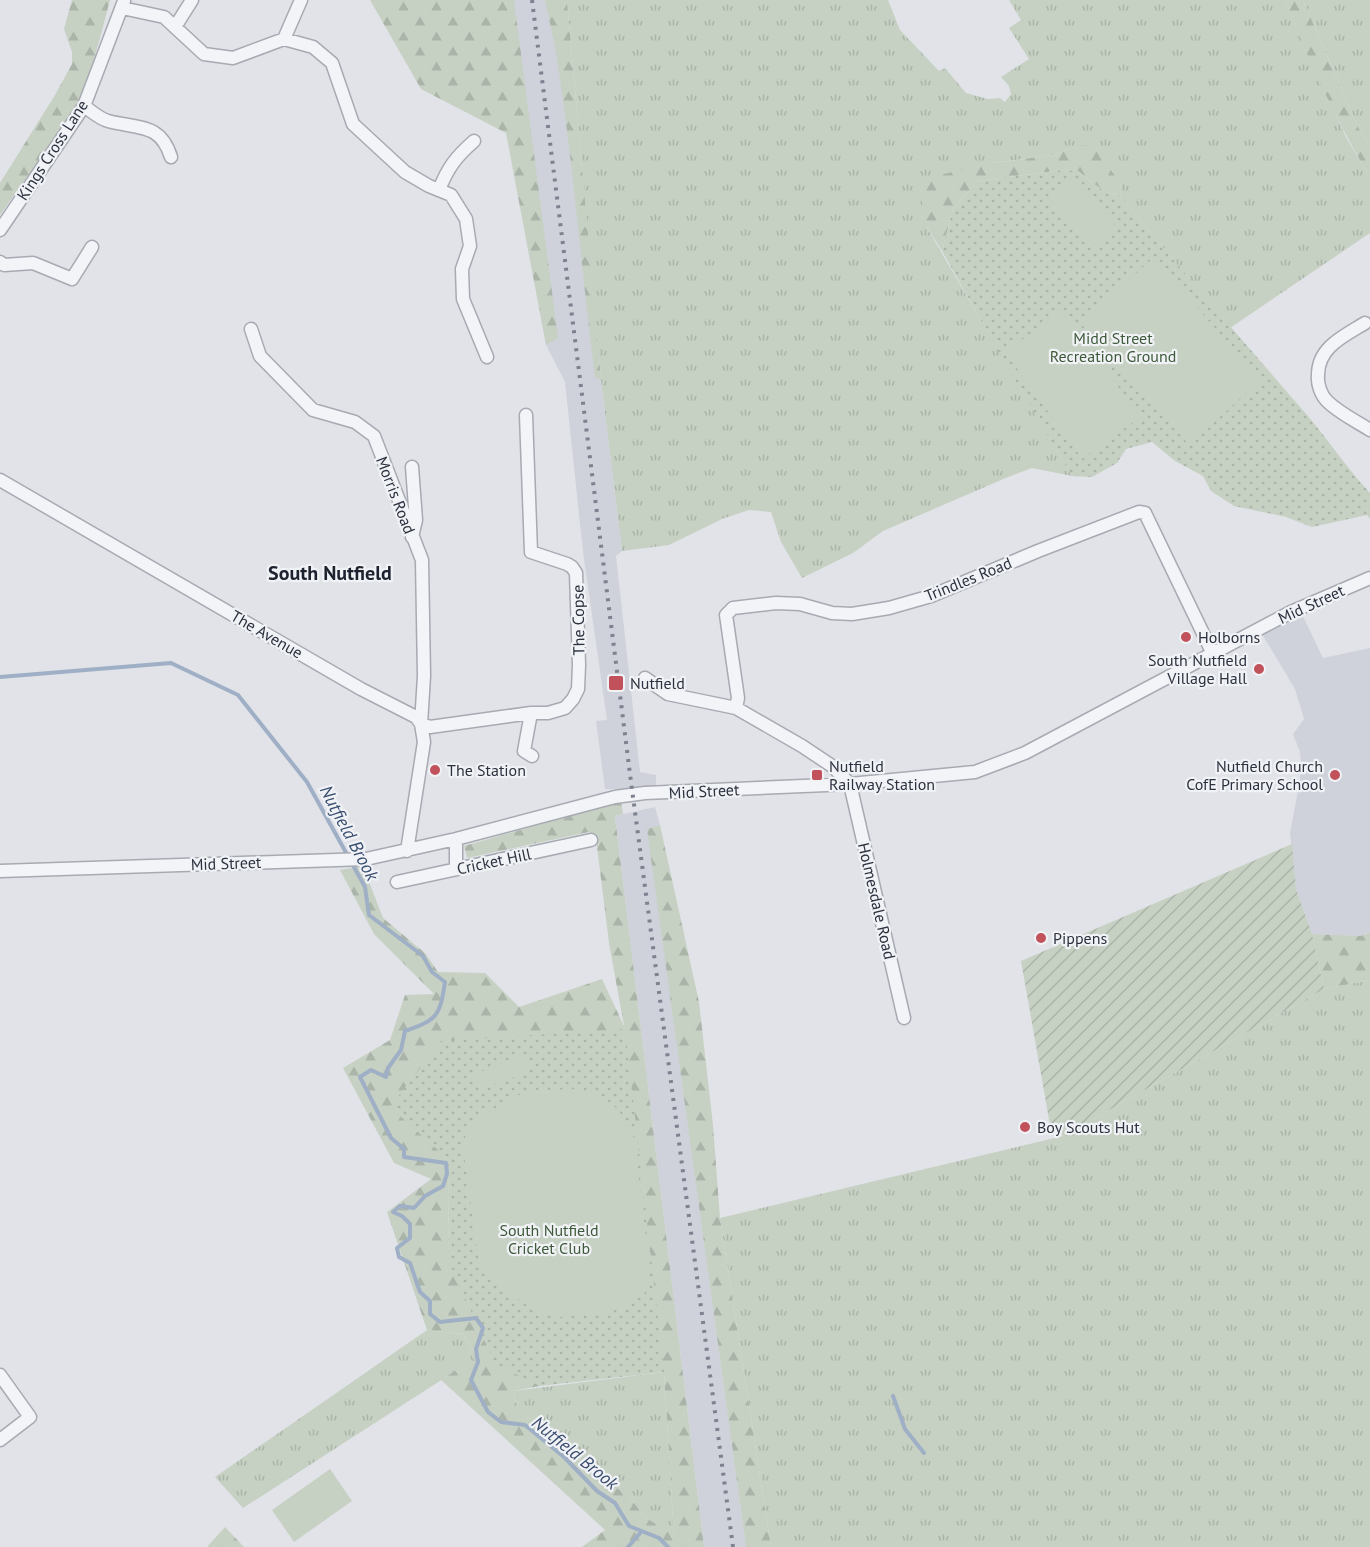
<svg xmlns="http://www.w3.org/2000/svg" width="1370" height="1547" viewBox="0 0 1370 1547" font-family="'PT Sans',sans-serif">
<defs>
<pattern id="grass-tufts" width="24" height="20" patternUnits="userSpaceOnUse" patternTransform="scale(1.5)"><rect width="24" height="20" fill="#c6d1c3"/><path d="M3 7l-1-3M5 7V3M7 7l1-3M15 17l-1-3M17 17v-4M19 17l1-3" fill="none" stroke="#aab4a9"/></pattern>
<pattern id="forest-firs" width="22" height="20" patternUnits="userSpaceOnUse" patternTransform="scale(1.5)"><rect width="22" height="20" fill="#c6d1c3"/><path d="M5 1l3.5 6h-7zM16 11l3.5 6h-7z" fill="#aab4a9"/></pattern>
<pattern id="park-dots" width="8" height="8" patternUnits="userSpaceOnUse" patternTransform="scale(1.5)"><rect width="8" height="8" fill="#c6d1c3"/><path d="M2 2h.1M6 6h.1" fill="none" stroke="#aab4a9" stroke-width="1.8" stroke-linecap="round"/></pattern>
<pattern id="garden-furrows" width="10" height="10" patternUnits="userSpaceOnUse" patternTransform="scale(1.5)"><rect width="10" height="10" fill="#c6d1c3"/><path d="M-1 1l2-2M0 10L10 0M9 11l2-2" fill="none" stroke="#aab4a9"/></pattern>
</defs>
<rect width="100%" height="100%" fill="#e1e3e8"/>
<!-- built -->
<path fill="#cfd2da" d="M 484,0 L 565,0 L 588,221 L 601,380 L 622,551 L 616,556 L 640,772 L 656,775 L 656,789 L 605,789 L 596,721 L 607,720 L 583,552 L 565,382 L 546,345 Z
M 1299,608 L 1323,658 L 1370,648 L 1370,933 L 1360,936 L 1312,934 L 1296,889 L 1290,833 L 1300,780 L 1301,764 L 1300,752 L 1293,734 L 1304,719 L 1295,689 L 1259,629 Z
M 655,807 L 660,825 L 648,829 L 746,1547 L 704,1547 L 615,816 Z"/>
<!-- grass -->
<path fill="url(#grass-tufts)" d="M 567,0 L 888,0 L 900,30 L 939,71 L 945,68 L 966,93 L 988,99 L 1000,98 L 1005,102 L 1011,94 L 1009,86 L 1001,77 L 1029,59 L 1009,28 L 1021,20 L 1009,0 L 1285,0 L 1297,30 L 1346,137 L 1370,178 L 1370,233 L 1230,328 L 1120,196 L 1121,185 L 1076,146 L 1054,155 L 992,163 L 926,226 L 1072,476 L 1032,468 L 1008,477 L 883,531 L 853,553 L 802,578 L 781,542 L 771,512 L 749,510 L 722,519 L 669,545 L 622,551 L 601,380 Z
M 1303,0 L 1370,0 L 1370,147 L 1359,129 Z
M 1370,980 L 1370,1547 L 771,1547 L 720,1218 L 1063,1136 L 1324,989 Z
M 427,1330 L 463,1334 L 477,1357 L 243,1508 L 215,1477 Z
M 664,1372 L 674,1536 L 646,1518 L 631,1499 L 518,1410 L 513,1391 Z"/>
<!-- forest -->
<path fill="url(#forest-firs)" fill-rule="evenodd" d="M 72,0 L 110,0 C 100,38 91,78 72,113 L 0,215 L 0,183 L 55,95 L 72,64 L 72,52 L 64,29 Z
M 370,0 L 514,0 L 558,338 L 546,345 L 506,133 L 421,89 Z
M 545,0 L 567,0 L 601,380 L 595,377 C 582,276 574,173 559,72 C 556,48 550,24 545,0 Z
M 1285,0 L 1303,0 L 1359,129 L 1370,147 L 1370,178 C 1337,121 1308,61 1285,0 Z
M 1089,145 L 1098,151 L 1121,185 L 1120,196 L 1102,190 L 1078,171 L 1063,170 L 978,181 L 953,209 L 942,251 L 926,226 L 918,180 L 992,163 L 1054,155 L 1076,146 Z
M 621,801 L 623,814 L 615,816 L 704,1547 L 582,1547 L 605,1530 L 441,1380 L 477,1357 L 463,1334 L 427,1330 L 387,1212 L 431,1179 L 394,1163 L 343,1068 L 390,1040 L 405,995 L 434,994 L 374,934 L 340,870 L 363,866 L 383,918 L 426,954 L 438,972 L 485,973 L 519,1007 L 602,979 L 624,1026 L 609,943 L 596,839 L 589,832 L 467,858 L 464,846 ZM 449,1160 L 664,1372 L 674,1535 L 646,1518 L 631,1499 L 518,1410 L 513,1391 L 540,1386 L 476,1308 L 448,1260 Z
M 660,825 L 699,1002 L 713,1125 L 720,1218 L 771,1547 L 746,1547 L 647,829 Z
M 1370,933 L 1370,980 L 1324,989 L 1312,934 L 1360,936 Z
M 225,1527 L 244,1547 L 207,1547 Z"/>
<!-- park -->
<path fill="url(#park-dots)" d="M 1063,170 L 1078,171 L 1102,190 L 1120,196 C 1181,270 1244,342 1307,415 C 1329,441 1347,468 1370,493 L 1370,519 L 1367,515 L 1312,527 L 1286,517 L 1234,506 L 1211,491 L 1203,476 L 1175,461 L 1152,442 L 1126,449 L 1117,463 L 1092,477 L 1072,476 L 1005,363 L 942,251 L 953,209 L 978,181 Z
M 625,1029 L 664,1372 L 540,1386 L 495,1364 L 448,1260 L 449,1160 L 390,1107 L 441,1041 Z"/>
<!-- garden -->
<path fill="url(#garden-furrows)" d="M 1292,844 L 1296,889 L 1312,934 L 1324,989 L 1063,1136 L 1050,1125 L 1021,961 Z"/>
<!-- pitch -->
<path fill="#c6d1c3" d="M 1073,177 L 1116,227 L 1091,248 L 1049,198 Z
M 1153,258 L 1261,380 L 1189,445 L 1080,323 Z
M 1063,310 L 1140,417 L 1082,459 L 1005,352 Z
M 523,1056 L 529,1072 L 480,1089 L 474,1074 Z
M 580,1089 C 612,1101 620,1105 634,1138 L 650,1274 L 645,1293 L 629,1304 L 611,1312 L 561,1317 L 548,1315 L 528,1306 L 506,1291 L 489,1275 L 478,1257 L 463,1147 L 467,1129 L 481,1117 L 515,1096 L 537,1090 Z
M 330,1469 L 352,1501 L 294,1542 L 272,1510 Z"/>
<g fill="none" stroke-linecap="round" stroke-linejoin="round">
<!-- stream -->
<path stroke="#9fafc5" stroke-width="4" d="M 0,677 L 171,663 L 238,695 L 307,782 L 365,887 L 369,915 L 423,956 L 432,972 L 445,982 C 440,1015 438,1020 405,1031 L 401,1050 L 388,1068 L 386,1077 L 371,1070 L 360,1077 L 391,1138 L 404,1149 L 404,1157 L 446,1163 L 447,1174 L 443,1186 L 425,1196 L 414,1208 L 400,1206 L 393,1212 L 402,1216 L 410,1224 L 410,1238 L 397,1248 L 399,1257 L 410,1263 L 420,1292 L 430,1301 L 430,1314 L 440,1322 L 476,1318 L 483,1328 L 476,1349 L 478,1362 L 471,1380 L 488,1412 L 501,1422 L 525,1425 L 564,1457 L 597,1491 L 615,1503 L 629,1526 L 659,1538 L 668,1547
M 893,1396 L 905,1429 L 924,1453
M 628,1547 L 641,1532"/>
<defs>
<path id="minor" d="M 122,8 L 164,17 L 204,54 L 233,58 L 284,39 L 313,47 L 332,63 L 353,124 L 405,172 L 429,186 L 451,195 L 466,219 L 470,246 L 462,269 L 463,299 L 487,357
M 175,27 L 192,0
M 284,39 L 301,0
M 84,106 C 91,111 100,119 108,121 C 137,129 160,122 171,157
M 439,190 C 448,167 456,157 474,141
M 0,230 L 84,106 L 124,1
M 0,262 L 4,265 L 33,263 L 72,279 L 92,247
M 1365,323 C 1344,336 1318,347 1318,375 C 1317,384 1321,395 1327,401 C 1339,413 1356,421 1370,430
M 251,329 L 260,356 L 313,410 L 355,422 L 374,436 L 422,560 L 424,676 L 421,724 L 430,727 L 531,713 L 548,713 L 565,708 L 573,699 L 578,689 L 579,665 L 576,573 L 572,567 L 567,564 L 531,552 L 526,415
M 0,480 L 361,689 L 416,717 L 421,724 L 424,742 L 407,851
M 412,537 L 416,520 L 412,467
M 645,678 L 668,694 L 736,708 L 802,746 L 832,766 L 850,784 L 904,1018
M 736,708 L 738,698 L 726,615 L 733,608 L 776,603 L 800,604 L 832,613 L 852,614 L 889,608 L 931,596 L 1038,551 L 1139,512 L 1145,513 L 1213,654
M 531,713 L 524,751 L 532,756
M 456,869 L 456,839
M 0,871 L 366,859 L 456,839 L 615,797 L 645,793 L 850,784 L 975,772 L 1025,753 L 1291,612 L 1370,578
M 397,882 L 591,840
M 0,1375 L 30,1417 L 0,1440"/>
</defs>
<!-- minor casing -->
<use href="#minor" stroke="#a7aab2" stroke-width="15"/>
<!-- minor -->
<use href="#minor" stroke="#f3f4f7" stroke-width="12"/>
<!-- rail -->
<path stroke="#7c8290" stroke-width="4" stroke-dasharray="3 6" stroke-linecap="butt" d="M 532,0 L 631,782 L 733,1547"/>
</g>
<!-- markers -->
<g fill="#c1525c" stroke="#f0f2f6" stroke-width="2">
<circle cx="1186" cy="637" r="6"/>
<circle cx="1259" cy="669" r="6"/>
<rect x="608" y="675" width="16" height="16" rx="3"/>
<circle cx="435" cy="770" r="6"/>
<rect x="811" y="769" width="12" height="12" rx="3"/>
<circle cx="1335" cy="775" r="6"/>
<circle cx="1041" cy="938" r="6"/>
<circle cx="1025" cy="1127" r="6"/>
</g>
<g text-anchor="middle" stroke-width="4.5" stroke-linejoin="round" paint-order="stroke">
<!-- street labels -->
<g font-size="16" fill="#2b313e" stroke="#f0f2f6">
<text transform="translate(52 150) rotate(-57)" y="6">Kings Cross Lane</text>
<text transform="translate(396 495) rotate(69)" y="6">Morris Road</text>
<text transform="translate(968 579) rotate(-22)" y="6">Trindles Road</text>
<text transform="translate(1311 604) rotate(-25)" y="6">Mid Street</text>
<text transform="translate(578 620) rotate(-91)" y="6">The Copse</text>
<text transform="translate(267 634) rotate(30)" y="6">The Avenue</text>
<text transform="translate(704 791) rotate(-3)" y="6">Mid Street</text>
<text transform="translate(494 861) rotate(-12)" y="6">Cricket Hill</text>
<text transform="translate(226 863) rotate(-2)" y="6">Mid Street</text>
<text transform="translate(877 901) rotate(77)" y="6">Holmesdale Road</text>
</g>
<!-- park labels -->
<g font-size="16" fill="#3d5939" stroke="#f0f2f6">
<text x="1113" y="344">Midd Street<tspan x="1113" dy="18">Recreation Ground</tspan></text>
<text x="549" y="1236">South Nutfield<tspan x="549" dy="18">Cricket Club</tspan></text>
</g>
<!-- poi labels -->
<g font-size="16" fill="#2b313e" stroke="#f0f2f6" text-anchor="start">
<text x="1198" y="643">Holborns</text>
<text x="1247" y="666" text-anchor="end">South Nutfield<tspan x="1247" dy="18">Village Hall</tspan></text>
<text x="630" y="689">Nutfield</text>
<text x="829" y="772">Nutfield<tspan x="829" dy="18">Railway Station</tspan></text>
<text x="1323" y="772" text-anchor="end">Nutfield Church<tspan x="1323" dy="18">CofE Primary School</tspan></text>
<text x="447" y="776">The Station</text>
<text x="1053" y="944">Pippens</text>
<text x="1037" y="1133">Boy Scouts Hut</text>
</g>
<!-- water labels -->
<g font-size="18" font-style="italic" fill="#394d6e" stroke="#f0f2f6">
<text transform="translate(349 833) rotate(62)" y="6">Nutfield Brook</text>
<text transform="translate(575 1453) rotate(39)" y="6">Nutfield Brook</text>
</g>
<!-- quarter labels -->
<g font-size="20" font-weight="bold" fill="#1d222f" stroke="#f0f2f6">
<text x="330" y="580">South Nutfield</text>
</g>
</g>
</svg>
